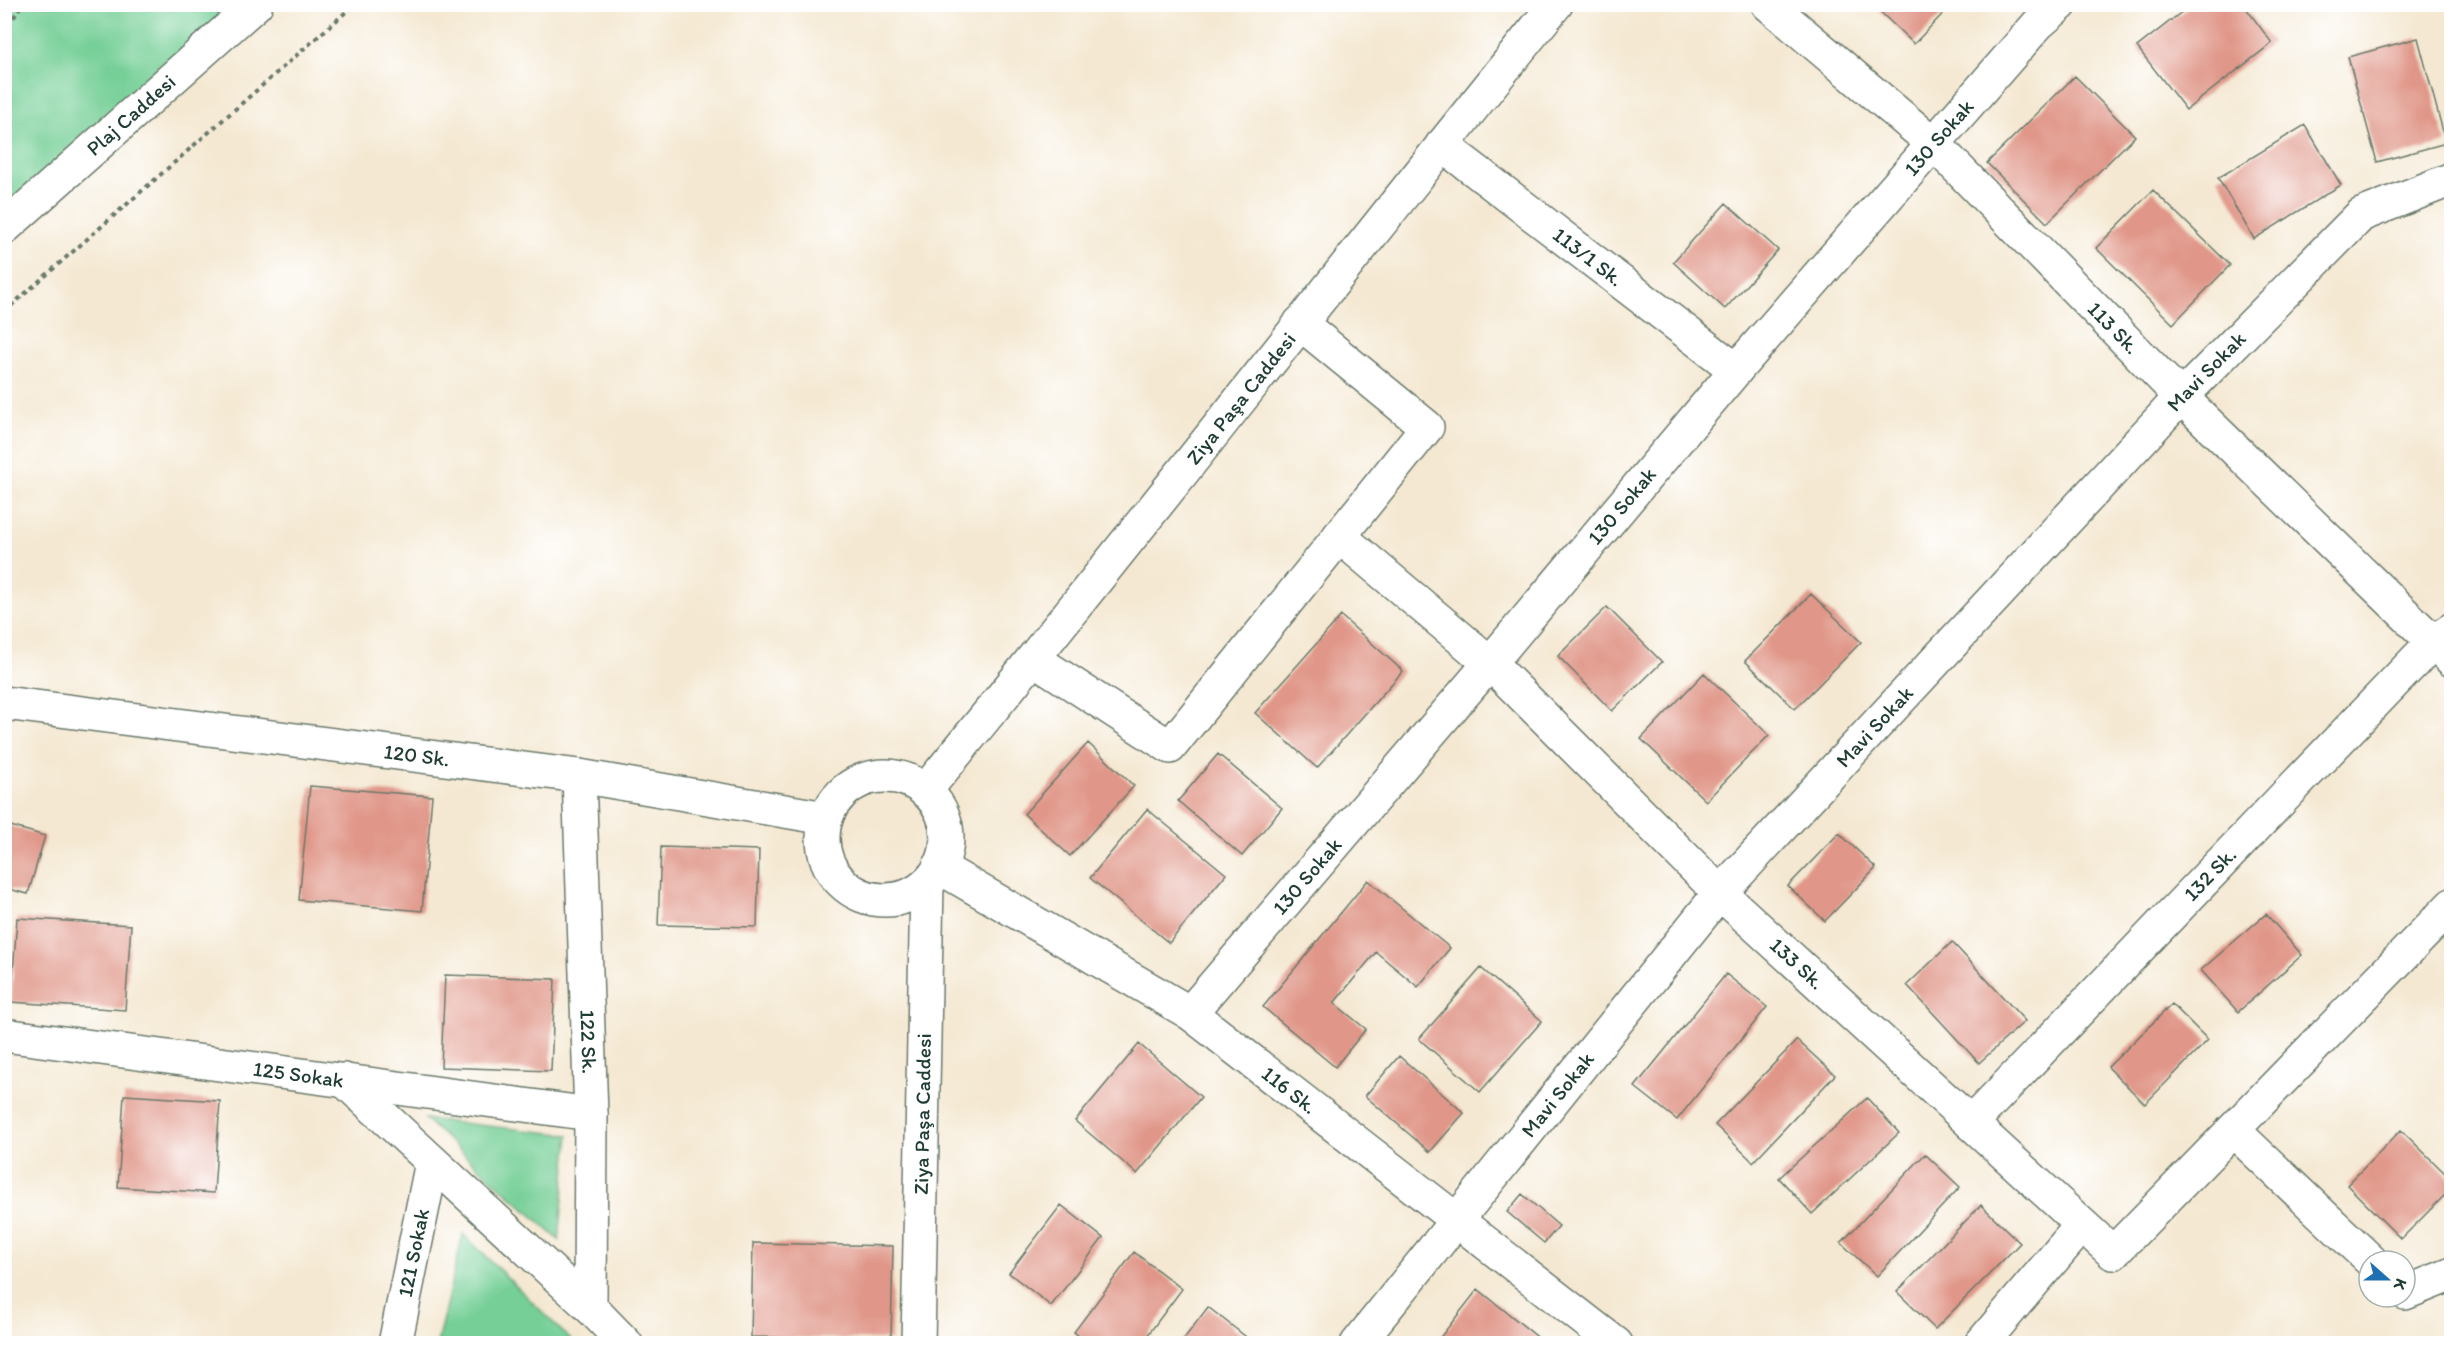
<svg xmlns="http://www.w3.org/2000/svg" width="2456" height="1348" viewBox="0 0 2456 1348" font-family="Itim,sans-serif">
<rect width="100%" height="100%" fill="#fff"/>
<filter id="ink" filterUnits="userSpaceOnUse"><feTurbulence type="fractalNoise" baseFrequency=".0167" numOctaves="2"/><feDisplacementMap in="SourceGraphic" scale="12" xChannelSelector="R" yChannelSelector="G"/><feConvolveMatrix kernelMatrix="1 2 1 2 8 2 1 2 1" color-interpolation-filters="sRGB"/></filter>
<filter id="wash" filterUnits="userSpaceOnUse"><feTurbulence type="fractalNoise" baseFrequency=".008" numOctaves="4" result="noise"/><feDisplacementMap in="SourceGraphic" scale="24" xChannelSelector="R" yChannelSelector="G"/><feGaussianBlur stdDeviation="1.35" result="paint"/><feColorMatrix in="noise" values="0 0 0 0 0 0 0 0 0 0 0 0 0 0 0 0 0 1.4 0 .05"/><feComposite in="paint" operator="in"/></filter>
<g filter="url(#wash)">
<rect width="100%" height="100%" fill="#f4e8d2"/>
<!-- green -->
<path fill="#75cf96" stroke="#4a8665" stroke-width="1.5" d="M 5,5 L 256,5 L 5,228 Z
M 425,1119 L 569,1135 L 559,1240 Z
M 463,1234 L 574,1343 L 437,1343 Z"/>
<g id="blocks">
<!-- building -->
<path fill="#e09688" d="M 1872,4 L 1952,4 L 1914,44 Z
M 2192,4 L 2243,4 L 2272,43 L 2186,110 L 2137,47 Z
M 2292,5 L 2319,5 L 2294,12 Z
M 2418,38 L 2446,143 L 2377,162 L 2348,57 Z
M 2075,76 L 2135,136 L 2047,223 L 1987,163 Z
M 2305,125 L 2341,185 L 2254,239 L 2218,178 Z
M 2153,190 L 2230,265 L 2173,324 L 2096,248 Z
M 1726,203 L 1778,250 L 1725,309 L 1673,262 Z
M 1811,594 L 1861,642 L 1795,709 L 1745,661 Z
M 1607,607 L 1662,662 L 1612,711 L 1558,656 Z
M 1341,616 L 1403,671 L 1317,768 L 1255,713 Z
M 1704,673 L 1769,735 L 1706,801 L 1641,739 Z
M 1088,743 L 1134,786 L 1070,856 L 1024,814 Z
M 1218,754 L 1282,808 L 1242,856 L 1178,801 Z
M 310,786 L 432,796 L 422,911 L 299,900 Z
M 1147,809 L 1226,874 L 1169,943 L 1090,878 Z
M 4,824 L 45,836 L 28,894 L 4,888 Z
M 1839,833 L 1876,868 L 1825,921 L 1788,886 Z
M 661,847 L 759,850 L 757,927 L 658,925 Z
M 1368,880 L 1450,948 L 1418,987 L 1376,952 L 1334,1003 L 1366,1029 L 1335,1067 L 1263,1007 Z
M 2266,914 L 2302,955 L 2238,1012 L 2201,970 Z
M 17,918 L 131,925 L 125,1010 L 11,1002 Z
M 1952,942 L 2025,1021 L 1979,1063 L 1907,985 Z
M 1481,968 L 1542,1021 L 1480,1092 L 1419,1039 Z
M 1726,974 L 1767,1007 L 1677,1120 L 1635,1087 Z
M 445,975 L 555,979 L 551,1071 L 441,1067 Z
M 2172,1004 L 2208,1040 L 2145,1104 L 2108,1067 Z
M 1797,1040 L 1835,1075 L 1753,1162 L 1715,1125 Z
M 1139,1044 L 1201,1097 L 1137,1174 L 1075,1121 Z
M 1399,1056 L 1464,1113 L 1430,1152 L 1365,1096 Z
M 124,1095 L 220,1101 L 214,1193 L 118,1187 Z
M 1867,1098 L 1899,1133 L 1812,1214 L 1779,1178 Z
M 2401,1130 L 2452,1180 L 2452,1188 L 2401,1239 L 2347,1185 Z
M 1925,1154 L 1960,1187 L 1877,1276 L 1841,1243 Z
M 1522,1194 L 1559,1226 L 1544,1243 L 1507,1212 Z
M 1061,1205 L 1103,1238 L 1051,1306 L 1009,1273 Z
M 1981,1205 L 2020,1243 L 1935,1329 L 1897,1292 Z
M 753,1243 L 893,1246 L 891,1340 L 751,1337 Z
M 1134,1252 L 1182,1289 L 1141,1344 L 1089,1344 L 1074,1332 Z
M 1478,1289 L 1546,1344 L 1435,1344 Z
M 1208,1307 L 1255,1344 L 1180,1344 Z"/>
</g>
</g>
<g filter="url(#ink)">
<use href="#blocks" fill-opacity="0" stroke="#6a796b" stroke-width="1.5"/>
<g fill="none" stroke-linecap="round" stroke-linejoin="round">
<defs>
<g id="street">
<path id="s1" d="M 1768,4 L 1935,145 L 2181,397 L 2452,660"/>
<path id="s2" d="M 1442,145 L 1736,370"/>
<path id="s3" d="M 1339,536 L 1490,663 L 1720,893 L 2113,1253 L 2452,905"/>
<path d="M 1034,659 L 1170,747 L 1427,427 L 1300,323"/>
<path id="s4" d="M 4,703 L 579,776 L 826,818"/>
<path id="s5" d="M 579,776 L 591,1114 L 590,1307"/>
<circle cx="885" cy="838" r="62"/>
<path id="s6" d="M 925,791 C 1139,532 1344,265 1556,4"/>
<path id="s7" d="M 939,867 L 1190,1013 L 1616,1344"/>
<path id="s8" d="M 1190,1013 L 1490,663 L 1736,370 L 2038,24 L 2061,4"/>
<path id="s9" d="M 4,1035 L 591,1114"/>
<path d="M 344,1080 L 590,1307 L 626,1344"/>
<path id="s10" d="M 1971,1123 L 2433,642 L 2451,630"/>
<path d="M 2233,1130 L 2371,1261"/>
<path d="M 2405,1293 L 2452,1274"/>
<path id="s11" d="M 395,1344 L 432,1162"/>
<path id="s12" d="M 918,1344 L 927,884"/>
<path id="s13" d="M 1357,1344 L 1720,893 L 2181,397 L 2361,215 L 2452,179"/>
<path d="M 1981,1344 L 2082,1225"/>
</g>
<g id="secondary">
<path id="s14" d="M 4,228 L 256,4"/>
</g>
</defs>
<!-- street casing -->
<use href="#street" stroke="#6a796b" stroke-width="36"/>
<!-- secondary casing -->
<use href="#secondary" stroke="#6a796b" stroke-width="36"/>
<!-- path -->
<path stroke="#6a796b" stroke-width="4" stroke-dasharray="4.5 4.5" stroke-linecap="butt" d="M 4,33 L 22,4
M 4,312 L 355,4"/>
<!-- street -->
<use href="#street" stroke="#fff" stroke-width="33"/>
<!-- secondary -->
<use href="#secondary" stroke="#fff" stroke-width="33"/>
</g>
</g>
<g text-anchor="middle" stroke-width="6" stroke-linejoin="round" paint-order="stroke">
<!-- street labels -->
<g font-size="21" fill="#1f3d34" stroke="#fff">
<text dy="7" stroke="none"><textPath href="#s14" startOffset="170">Plaj Caddesi</textPath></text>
<text dy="7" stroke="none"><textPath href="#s8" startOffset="1152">130 Sokak</textPath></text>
<text dy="7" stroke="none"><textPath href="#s2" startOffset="184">113/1 Sk.</textPath></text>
<text dy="7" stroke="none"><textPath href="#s1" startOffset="474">113 Sk.</textPath></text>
<text dy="7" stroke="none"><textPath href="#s13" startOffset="1292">Mavi Sokak</textPath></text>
<text dy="7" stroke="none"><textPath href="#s6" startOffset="504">Ziya Paşa Caddesi</textPath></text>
<text dy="7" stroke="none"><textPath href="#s8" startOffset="666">130 Sokak</textPath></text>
<text dy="7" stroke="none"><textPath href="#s13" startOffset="806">Mavi Sokak</textPath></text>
<text dy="7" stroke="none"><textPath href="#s4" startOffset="416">120 Sk.</textPath></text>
<text dy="7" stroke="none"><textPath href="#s10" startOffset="345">132 Sk.</textPath></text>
<text dy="7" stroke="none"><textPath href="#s8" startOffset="180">130 Sokak</textPath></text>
<text dy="7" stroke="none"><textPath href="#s3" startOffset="627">133 Sk.</textPath></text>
<text dy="7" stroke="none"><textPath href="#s5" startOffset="266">122 Sk.</textPath></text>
<text dy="7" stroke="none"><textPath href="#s9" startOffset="297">125 Sokak</textPath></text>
<text dy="7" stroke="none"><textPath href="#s7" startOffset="416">116 Sk.</textPath></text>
<text dy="7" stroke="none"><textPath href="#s13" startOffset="320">Mavi Sokak</textPath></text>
<text dy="7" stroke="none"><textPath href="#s12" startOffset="230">Ziya Paşa Caddesi</textPath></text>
<text dy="7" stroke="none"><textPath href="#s11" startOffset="93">121 Sokak</textPath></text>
</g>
</g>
<!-- margin -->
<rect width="2456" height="1348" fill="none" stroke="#fff" stroke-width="24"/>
<!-- north arrow -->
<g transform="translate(2387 1279) rotate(111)"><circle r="28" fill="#ffffff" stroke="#a5b1ae" stroke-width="1.5"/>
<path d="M0-4.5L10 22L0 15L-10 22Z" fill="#1f6fb2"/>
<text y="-9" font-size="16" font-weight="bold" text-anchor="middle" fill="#1f3d34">K</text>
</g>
</svg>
